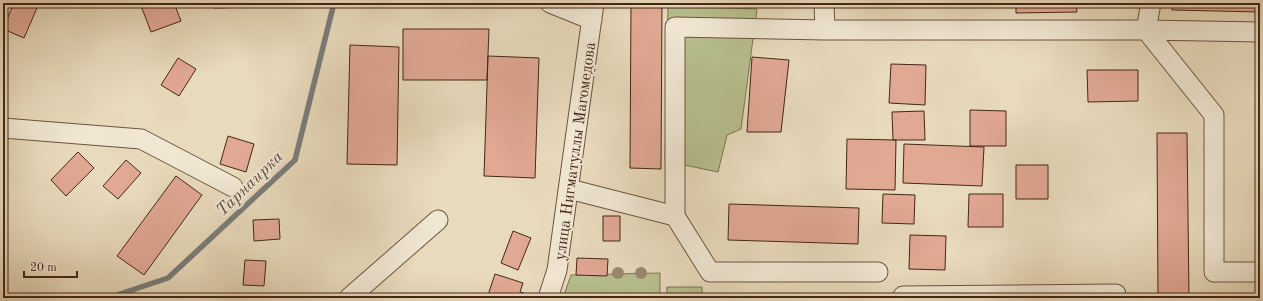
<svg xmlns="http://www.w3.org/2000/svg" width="1263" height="301" viewBox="0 0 1263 301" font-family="'Old Standard TT',serif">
<rect width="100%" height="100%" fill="#e8dabc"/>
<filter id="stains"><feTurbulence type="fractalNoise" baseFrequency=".005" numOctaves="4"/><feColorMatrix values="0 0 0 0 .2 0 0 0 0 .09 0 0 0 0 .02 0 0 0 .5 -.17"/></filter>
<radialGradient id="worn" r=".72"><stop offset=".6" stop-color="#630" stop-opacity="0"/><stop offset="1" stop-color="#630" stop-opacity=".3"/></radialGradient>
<!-- green -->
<path fill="#b7bf8f" stroke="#7e7352" d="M 668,6 L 757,9 L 741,129 L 727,135 L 718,172 L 665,161 Z
M 660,273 L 660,298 L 563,298 L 571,275 Z
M 667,287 L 702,287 L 702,298 L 667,298 Z"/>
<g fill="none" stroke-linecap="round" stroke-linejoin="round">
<!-- stream -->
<path stroke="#7a7d7a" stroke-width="5.5" d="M 108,298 L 168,278 L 295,160 L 334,3"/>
</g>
<!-- building -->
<path fill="#e1a894" stroke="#452715" d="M 14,3 L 27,3 L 37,8 L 24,38 L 3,29 Z
M 140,3 L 174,3 L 181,21 L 151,32 Z
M 214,3 L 251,3 L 252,7 L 214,8 Z
M 631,3 L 662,3 L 661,169 L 630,168 Z
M 698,3 L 806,3 L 806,4 Z
M 849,3 L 945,3 L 849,4 Z
M 1016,3 L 1076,3 L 1077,12 L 1016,13 Z
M 1172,3 L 1260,3 L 1260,12 L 1172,10 Z
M 403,29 L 489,29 L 487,80 L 403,80 Z
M 350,45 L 399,47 L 397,165 L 347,164 Z
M 488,56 L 539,58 L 535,178 L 484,176 Z
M 752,57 L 789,60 L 781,132 L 747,132 Z
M 178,58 L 196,69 L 179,96 L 161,85 Z
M 891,64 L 926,65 L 925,105 L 889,103 Z
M 1087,70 L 1138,70 L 1138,101 L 1088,102 Z
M 970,110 L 1006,111 L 1006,146 L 970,146 Z
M 924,111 L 925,140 L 893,140 L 892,112 Z
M 1157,133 L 1187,133 L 1189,298 L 1158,298 Z
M 228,136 L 254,144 L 246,172 L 220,164 Z
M 847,139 L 896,140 L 895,190 L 846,189 Z
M 904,144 L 984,147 L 982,186 L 903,183 Z
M 78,152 L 94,168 L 66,196 L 51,180 Z
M 126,160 L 141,173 L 118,199 L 103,186 Z
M 1016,165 L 1048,165 L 1048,199 L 1016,199 Z
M 176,176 L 202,195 L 144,275 L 117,256 Z
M 883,194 L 915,195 L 914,224 L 882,223 Z
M 969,194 L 1003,194 L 1003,227 L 968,227 Z
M 729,204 L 859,208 L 858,244 L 728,240 Z
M 603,216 L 620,216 L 620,241 L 603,241 Z
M 279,219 L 280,239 L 254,241 L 253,220 Z
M 513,231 L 531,238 L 518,270 L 501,263 Z
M 910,235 L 946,236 L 945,270 L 909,269 Z
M 577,258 L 608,259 L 607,276 L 576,275 Z
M 245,260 L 266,261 L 264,286 L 243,285 Z
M 495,274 L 523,283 L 520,292 L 524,293 L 523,298 L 487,298 Z"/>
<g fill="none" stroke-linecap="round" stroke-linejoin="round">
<defs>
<path id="minor" d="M 550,3 L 592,20
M 1151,3 L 1146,30 L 1214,115 L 1214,272 L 1260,272
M 825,30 L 1146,30 L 1260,32
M 3,128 L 141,139 L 233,187
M 569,189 L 675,216 L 710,272 L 878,272
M 675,216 L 675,27 L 825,30 L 824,3
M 903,296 L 1116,294
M 349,298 L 438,220
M 548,298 L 557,270 L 594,3"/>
</defs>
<!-- minor casing -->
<use href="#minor" stroke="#6e543f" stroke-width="21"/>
<!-- minor -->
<use href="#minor" stroke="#f0e7d3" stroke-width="19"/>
</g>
<!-- trees -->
<g fill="#9b886d">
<circle cx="618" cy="273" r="6"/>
<circle cx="641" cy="273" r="6"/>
</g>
<g text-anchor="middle" stroke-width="4" stroke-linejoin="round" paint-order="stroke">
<!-- street labels -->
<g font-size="16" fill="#452715" stroke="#f0e7d3">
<text transform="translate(574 151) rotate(-82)" y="6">улица Нигматуллы Магомедова</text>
</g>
<!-- water labels -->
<g font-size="17" font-style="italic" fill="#5b4b3f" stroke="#f0e7d3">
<text transform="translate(249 183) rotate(-44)" y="6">Тарнаирка</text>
</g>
</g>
<!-- margin -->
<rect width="1263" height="301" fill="none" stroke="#e8dabc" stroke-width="16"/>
<rect x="4" y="4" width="1255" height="293" fill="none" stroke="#452715" stroke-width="2"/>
<rect x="8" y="8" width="1247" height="285" fill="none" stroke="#452715"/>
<!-- scale -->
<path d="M24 271v6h53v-6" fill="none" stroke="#452715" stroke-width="2"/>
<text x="30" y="271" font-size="12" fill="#452715" stroke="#f0e7d3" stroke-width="3" paint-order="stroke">20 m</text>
<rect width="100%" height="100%" filter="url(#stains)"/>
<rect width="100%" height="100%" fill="url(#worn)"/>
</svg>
